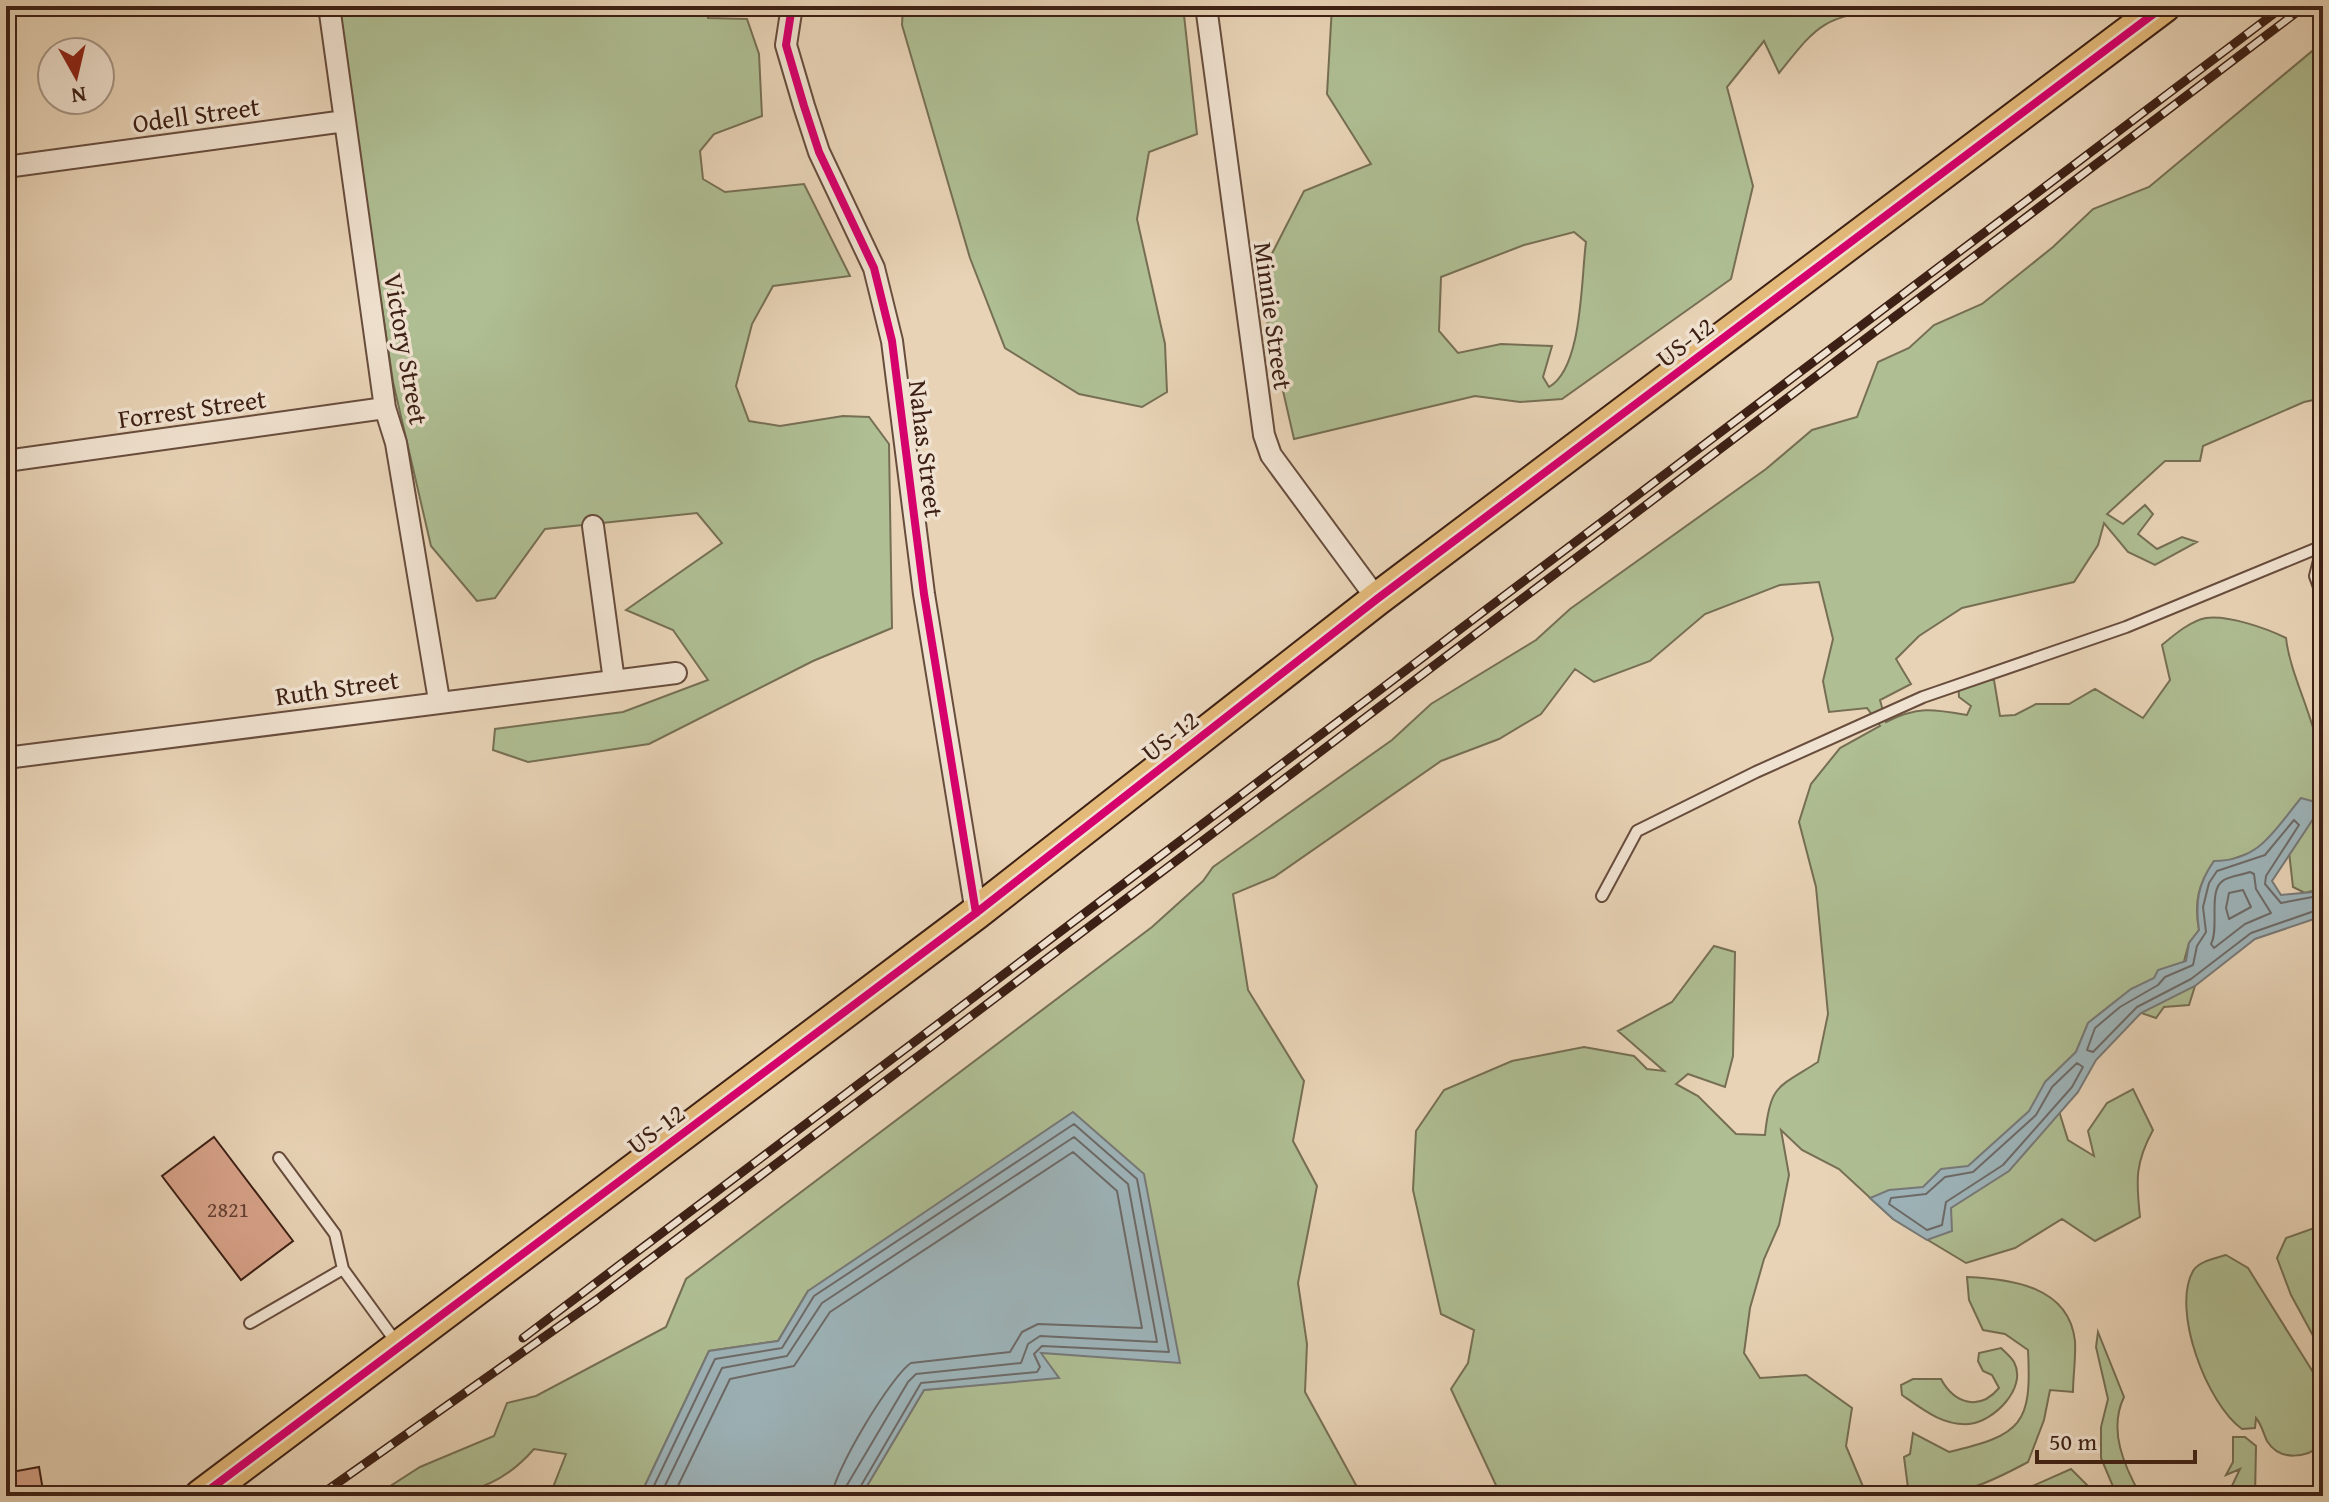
<svg xmlns="http://www.w3.org/2000/svg" width="2329" height="1502" viewBox="0 0 2329 1502" font-family="'Gentium Book Plus',serif">
<rect width="100%" height="100%" fill="#e8d3b6"/>
<filter id="stains"><feTurbulence type="fractalNoise" baseFrequency=".0025" numOctaves="4"/><feColorMatrix values="0 0 0 0 .2 0 0 0 0 .09 0 0 0 0 .02 0 0 0 .5 -.17"/></filter>
<radialGradient id="worn" r=".72"><stop offset=".6" stop-color="#630" stop-opacity="0"/><stop offset="1" stop-color="#630" stop-opacity=".3"/></radialGradient>
<!-- green -->
<path fill="#afbe93" stroke="#766f54" stroke-width="2" fill-rule="evenodd" d="M 337,6 L 707,6 L 708,18 L 747,19 L 759,54 L 762,116 L 714,134 L 700,151 L 703,179 L 725,192 L 804,184 L 850,276 L 773,286 L 752,324 L 736,386 L 749,421 L 780,426 L 843,416 L 869,417 L 889,444 L 892,628 L 813,661 L 649,744 L 528,762 L 493,750 L 495,729 L 623,712 L 708,680 L 673,630 L 626,610 L 722,543 L 697,513 L 545,529 L 495,598 L 477,601 L 431,546 L 393,382 Z
M 903,6 L 1183,6 L 1197,134 L 1149,152 L 1137,219 L 1165,344 L 1167,392 L 1142,407 L 1079,394 L 1005,348 L 970,258 L 902,25 Z
M 1332,6 L 1885,6 L 1886,10 C 1822,16 1817,26 1779,73 L 1764,41 L 1727,87 L 1753,186 L 1731,279 L 1562,399 L 1520,402 L 1475,396 L 1294,439 L 1258,281 L 1304,191 L 1371,164 L 1327,94 ZM 1574,232 L 1586,242 C 1581,278 1583,368 1549,387 L 1543,377 L 1552,346 L 1501,344 L 1458,353 L 1439,331 L 1441,277 L 1524,245 Z
M 2323,42 L 2323,398 L 2304,402 L 2203,446 L 2200,461 L 2165,461 L 2107,514 L 2123,524 L 2145,505 L 2153,514 L 2138,534 L 2157,549 L 2182,537 L 2197,542 L 2155,565 L 2128,552 L 2104,523 L 2098,545 L 2074,582 L 1962,608 L 1919,636 L 1896,659 L 1911,684 L 1880,700 L 1886,722 C 1918,706 1933,709 1967,715 L 1971,706 L 1959,697 L 1958,679 L 1994,680 L 2000,716 L 2015,715 L 2036,704 L 2069,704 L 2095,689 L 2143,718 L 2170,680 L 2162,645 C 2174,635 2190,621 2206,618 C 2228,615 2266,628 2286,638 C 2291,684 2329,741 2320,789 L 2323,790 L 2323,888 L 2305,893 L 2293,887 L 2289,852 L 2261,849 L 2227,861 L 2214,861 C 2198,884 2194,903 2199,930 L 2189,943 L 2180,976 L 2195,986 L 2189,1005 L 2164,1007 L 2156,1018 L 2141,1013 L 2154,979 L 2131,989 L 2088,1023 L 2076,1052 L 2045,1082 L 2035,1126 L 2078,1092 L 2059,1111 L 2068,1140 L 2094,1156 L 2088,1131 L 2107,1103 L 2133,1089 L 2153,1130 C 2135,1163 2136,1180 2140,1217 L 2095,1241 L 2062,1219 L 2015,1248 L 1966,1263 L 1893,1219 L 1839,1169 L 1802,1150 L 1781,1130 L 1789,1175 L 1779,1225 L 1764,1259 L 1750,1308 L 1744,1353 L 1760,1378 L 1806,1375 L 1852,1408 L 1846,1446 L 1867,1496 L 1501,1496 L 1451,1389 L 1468,1363 L 1474,1330 L 1441,1314 L 1413,1190 L 1416,1131 L 1444,1090 L 1512,1061 L 1584,1047 L 1634,1056 L 1647,1069 L 1664,1071 L 1618,1031 L 1672,1002 L 1714,946 L 1735,952 L 1733,1056 L 1725,1087 L 1688,1074 L 1676,1084 L 1698,1096 L 1736,1134 L 1765,1135 C 1770,1085 1777,1088 1818,1062 L 1828,1014 L 1816,887 L 1799,822 L 1811,784 L 1840,748 L 1880,726 L 1867,708 L 1829,712 L 1823,681 L 1833,639 L 1819,582 L 1780,585 L 1705,614 L 1650,661 L 1594,682 L 1575,669 L 1541,714 L 1499,739 L 1441,761 L 1274,877 L 1233,894 L 1248,990 L 1304,1081 L 1293,1141 L 1317,1186 L 1298,1283 L 1307,1344 L 1305,1392 L 1362,1496 L 861,1496 L 924,1390 L 1058,1377 L 1039,1353 L 808,1291 L 778,1341 L 709,1351 L 640,1496 L 560,1496 L 552,1490 L 566,1454 L 534,1449 C 488,1502 440,1496 375,1496 L 420,1467 L 494,1436 L 507,1403 L 536,1396 L 666,1327 L 686,1279 L 1152,927 L 1203,881 L 1213,867 L 1392,740 L 1431,704 L 1536,640 L 1570,609 L 1766,469 L 1812,430 L 1857,417 L 1878,362 L 1909,348 L 1934,325 L 1982,304 L 2053,247 L 2093,209 L 2149,187 Z
M 2323,1225 L 2323,1354 L 2291,1295 L 2277,1258 L 2286,1238 Z
M 2226,1255 L 2248,1268 L 2323,1388 L 2323,1444 C 2307,1458 2280,1462 2267,1441 C 2263,1433 2262,1425 2256,1418 L 2255,1428 L 2242,1429 C 2207,1404 2171,1310 2193,1271 C 2199,1261 2216,1258 2226,1255 Z
M 1967,1277 C 2011,1279 2069,1286 2075,1341 C 2076,1358 2073,1376 2073,1392 L 2050,1390 L 2044,1420 L 2028,1462 C 1989,1483 1952,1502 1908,1488 L 1904,1457 L 1910,1454 L 1913,1433 L 1949,1452 C 2022,1435 2032,1424 2028,1350 L 2005,1334 L 1983,1330 L 1969,1300 Z
M 2098,1332 L 2124,1397 C 2108,1430 2124,1466 2141,1496 L 2117,1496 L 2101,1458 L 2101,1427 L 2108,1399 L 2096,1347 Z
M 2001,1348 C 2005,1352 2011,1357 2014,1362 C 2028,1388 1993,1422 1969,1424 C 1943,1426 1922,1409 1902,1395 L 1901,1385 L 1913,1379 L 1941,1379 C 1954,1403 1979,1412 1999,1388 L 1992,1375 L 1983,1371 L 1978,1361 L 1979,1353 Z
M 2233,1437 L 2245,1437 L 2256,1446 L 2255,1496 L 2218,1496 L 2231,1488 L 2240,1469 L 2226,1475 L 2233,1462 Z
M 2071,1469 L 2098,1496 L 2010,1496 Z"/>
<!-- water -->
<path fill="#9db4ba" stroke="#777978" stroke-width="2" d="M 2301,798 L 2323,804 L 2272,881 L 2281,895 L 2313,892 L 2323,887 L 2323,916 L 2255,939 L 2195,986 L 2141,1013 L 2096,1060 L 2078,1092 L 2009,1171 L 1951,1208 L 1952,1231 L 1927,1240 L 1893,1219 L 1870,1198 L 1889,1190 L 1923,1187 L 1941,1169 L 1968,1166 L 2029,1111 L 2045,1082 L 2076,1052 L 2088,1023 L 2131,989 L 2154,978 L 2158,970 L 2186,961 L 2189,943 L 2199,930 C 2195,902 2198,884 2214,861 C 2260,861 2275,829 2301,798 Z
M 1073,1112 L 1144,1174 L 1180,1363 L 1041,1353 L 1059,1378 L 924,1390 L 861,1496 L 640,1496 L 709,1351 L 778,1341 L 808,1291 Z"/>
<g fill="none" stroke-linecap="round" stroke-linejoin="round">
<!-- shore -->
<path stroke="#6d6a68" stroke-width="2" d="M 2250,872 L 2254,874 L 2256,889 L 2271,913 L 2245,924 L 2214,948 L 2211,944 C 2220,928 2207,889 2224,880 C 2230,876 2242,875 2250,872 Z
M 2243,890 L 2251,907 L 2229,919 L 2226,908 L 2229,893 Z
M 2323,895 L 2281,903 L 2265,884 L 2266,876 L 2299,825 L 2294,820 L 2265,855 L 2217,871 L 2209,883 L 2203,907 L 2206,932 L 2197,946 L 2193,965 L 2165,977 L 2158,985 L 2120,1007 L 2095,1028 L 2087,1050 L 2093,1052 L 2137,1007 L 2191,979 L 2251,933 L 2323,908
M 2077,1063 L 2083,1067 L 2072,1087 L 2003,1165 L 1946,1202 L 1942,1225 L 1927,1230 L 1889,1204 L 1891,1198 L 1926,1194 L 1945,1177 L 1973,1172 L 2036,1115 L 2052,1087 Z
M 649,1496 L 715,1359 L 782,1348 L 814,1296 L 1074,1124 L 1137,1179 L 1169,1352 L 1042,1346 L 1034,1354 L 1040,1367 L 1037,1372 L 921,1383 L 855,1496
M 660,1496 L 722,1368 L 787,1356 L 822,1303 L 1074,1137 L 1128,1184 L 1157,1342 L 1040,1336 L 1028,1344 L 1021,1363 L 916,1374 L 908,1382 L 847,1485 L 844,1496
M 673,1496 L 730,1379 L 794,1366 L 830,1312 L 1073,1152 L 1117,1191 L 1142,1328 L 1038,1324 L 1022,1332 L 1010,1352 L 911,1363 C 891,1376 833,1473 832,1496"/>
</g>
<!-- building -->
<path fill="#d7a289" stroke="#3d2015" stroke-width="2" d="M 214,1137 L 293,1241 L 241,1280 L 162,1176 Z
M 39,1467 L 44,1496 L 6,1496 L 6,1473 Z"/>
<g fill="none" stroke-linecap="round" stroke-linejoin="round">
<defs>
<path id="service" d="M 2323,545 L 2315,576 L 2323,598
M 1602,896 L 1637,831 L 1756,772 L 1923,697 L 2126,627 L 2320,547
M 279,1158 L 335,1234 L 343,1269 L 396,1342
M 250,1323 L 343,1269
M 474,1496 L 482,1496"/>
<path id="minor" d="M 329,6 L 385,408 L 396,443 L 439,700
M 792,6 L 786,45 L 804,106 L 819,152 L 874,268 L 892,341 L 924,594 L 976,913
M 1206,6 L 1264,435 L 1271,455 L 1377,599
M 6,167 L 345,121
M 6,461 L 385,408
M 593,526 L 614,681
M 6,758 L 676,673"/>
<path id="primary" d="M 201,1496 L 976,913 L 1377,599 L 2164,6"/>
</defs>
<!-- service casing -->
<use href="#service" stroke="#684d3d" stroke-width="14"/>
<!-- minor casing -->
<use href="#minor" stroke="#684d3d" stroke-width="24"/>
<!-- primary casing -->
<use href="#primary" stroke="#3d2015" stroke-width="36"/>
<!-- service -->
<use href="#service" stroke="#f0e2d0" stroke-width="10"/>
<!-- minor -->
<use href="#minor" stroke="#f0e2d0" stroke-width="20"/>
<!-- primary -->
<use href="#primary" stroke="#e4ba7b" stroke-width="32"/>
<defs>
<path id="rail" d="M 523,1338 L 2284,6
M 319,1496 L 595,1301 L 2305,6"/>
</defs>
<!-- rail casing -->
<use href="#rail" stroke="#3d2015" stroke-width="9"/>
<!-- rail -->
<use href="#rail" stroke="#f0e2d0" stroke-width="6" stroke-dasharray="18" stroke-linecap="butt"/>
<defs>
<path id="cycleway" d="M 792,6 L 786,45 L 804,106 L 819,152 L 874,268 L 892,341 L 924,594 L 976,913
M 201,1496 L 976,913 L 1377,599 L 2164,6"/>
</defs>
<!-- cycleway casing -->
<use href="#cycleway" stroke="#f0e2d0" stroke-width="13"/>
<!-- cycleway -->
<use href="#cycleway" stroke="#d6006c" stroke-width="8"/>
</g>
<g text-anchor="middle" stroke-width="7" stroke-linejoin="round" paint-order="stroke">
<!-- number labels -->
<g font-size="22" fill="#644032">
<text x="228" y="1217">2821</text>
</g>
<!-- street labels -->
<g font-size="26" fill="#3d2015" stroke="#f0e2d0">
<text transform="translate(196 115) rotate(-8)" y="9">Odell Street</text>
<text transform="translate(1273 316) rotate(82)" y="9">Minnie Street</text>
<text transform="translate(1685 342) rotate(-37)" y="9">US-12</text>
<text transform="translate(406 349) rotate(80)" y="9">Victory Street</text>
<text transform="translate(192 409) rotate(-8)" y="9">Forrest Street</text>
<text transform="translate(926 449) rotate(83)" y="9">Nahas Street</text>
<text transform="translate(337 688) rotate(-8)" y="9">Ruth Street</text>
<text transform="translate(1170 736) rotate(-38)" y="9">US-12</text>
<text transform="translate(656 1129) rotate(-37)" y="9">US-12</text>
</g>
</g>
<!-- margin -->
<rect width="2329" height="1502" fill="none" stroke="#e8d3b6" stroke-width="32"/>
<rect x="8" y="8" width="2313" height="1486" fill="none" stroke="#3d2015" stroke-width="4"/>
<rect x="16" y="16" width="2297" height="1470" fill="none" stroke="#3d2015" stroke-width="2"/>
<!-- north arrow -->
<g transform="translate(76 76) rotate(172)"><circle r="38" fill="#f0e2d0" stroke="#a89485" stroke-width="2"/>
<path d="M0-6L14 30L0 20L-14 30Z" fill="#8f2418"/>
<text y="-12" font-size="22" font-weight="bold" text-anchor="middle" fill="#3d2015">N</text>
</g>
<!-- scale -->
<path d="M2037 1450v12h158v-12" fill="none" stroke="#3d2015" stroke-width="4"/>
<text x="2049" y="1450" font-size="24" fill="#3d2015" stroke="#f0e2d0" stroke-width="6" paint-order="stroke">50 m</text>
<rect width="100%" height="100%" filter="url(#stains)"/>
<rect width="100%" height="100%" fill="url(#worn)"/>
</svg>
